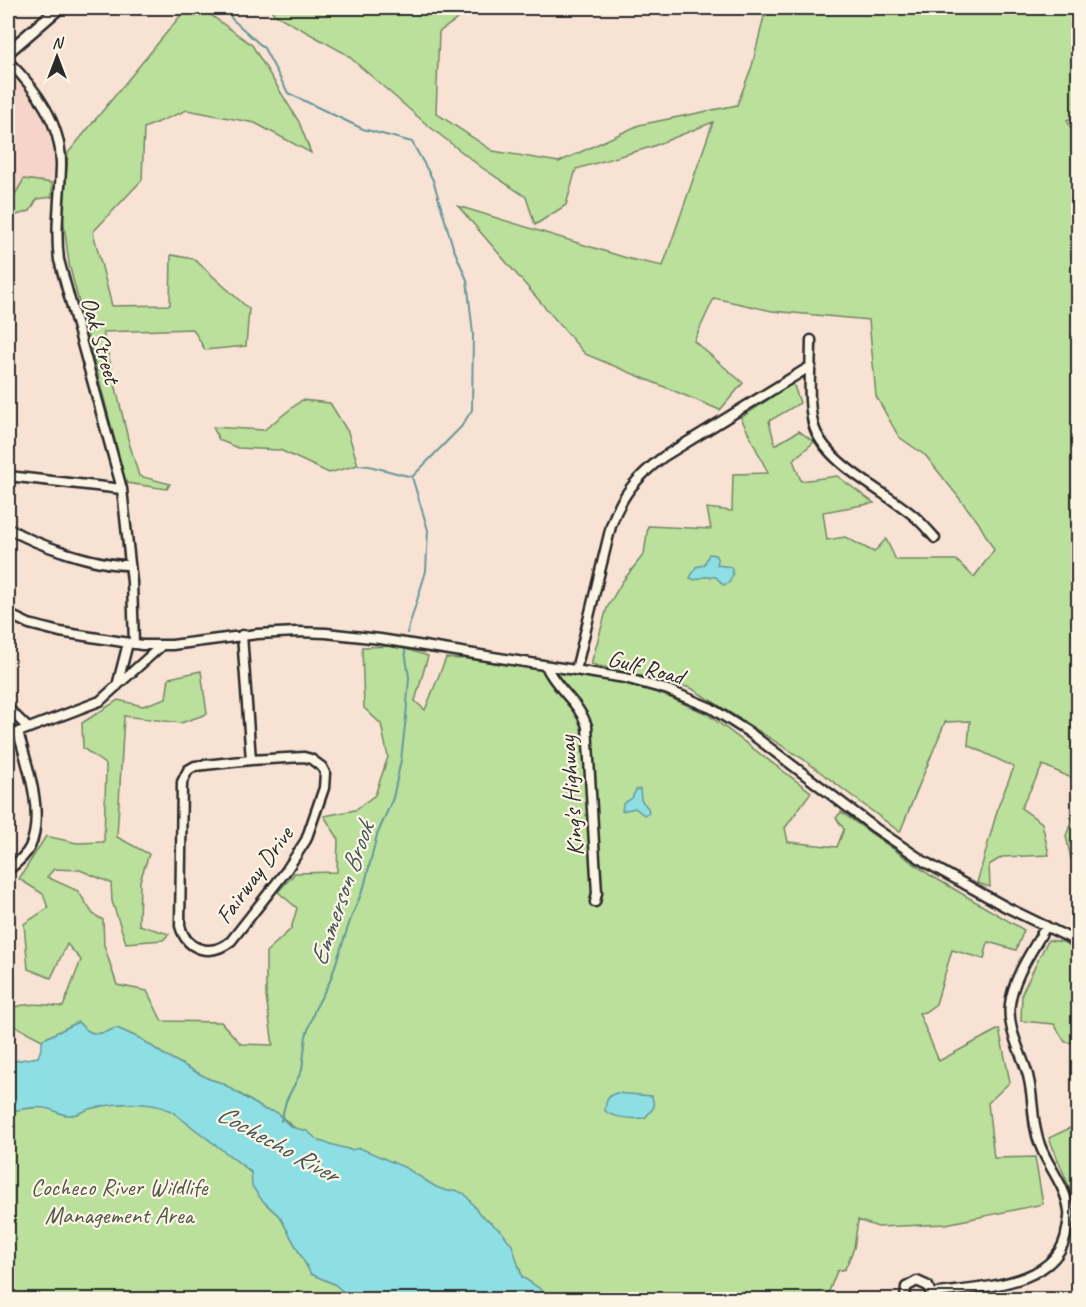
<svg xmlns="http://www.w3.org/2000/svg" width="1086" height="1307" viewBox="0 0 1086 1307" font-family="Caveat,sans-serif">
<rect width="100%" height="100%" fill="#f8e2d4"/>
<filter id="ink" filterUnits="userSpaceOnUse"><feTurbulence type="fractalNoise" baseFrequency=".0167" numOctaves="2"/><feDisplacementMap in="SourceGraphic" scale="12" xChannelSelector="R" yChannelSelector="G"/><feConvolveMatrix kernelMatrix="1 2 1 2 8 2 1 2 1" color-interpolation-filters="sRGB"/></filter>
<g filter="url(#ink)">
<!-- built -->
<path fill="#f6d4c9" d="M 8,71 L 13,74 L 31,94 L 46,120 L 55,153 L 52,183 L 24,179 L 8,206 Z"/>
<!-- green -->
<path fill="#bae09b" stroke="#728663" stroke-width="1.5" d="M 192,8 L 201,8 L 252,45 L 299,122 L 311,153 L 255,123 L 187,110 L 144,128 L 142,180 L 93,232 L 112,306 L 170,305 L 171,255 L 194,259 L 249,309 L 246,346 L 205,350 L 193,329 L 103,332 L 128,439 L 139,476 L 170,484 L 167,489 L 126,483 L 69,264 L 63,216 L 68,153 L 181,15 Z
M 270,8 L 473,8 L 439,32 L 436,113 L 493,151 L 559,162 L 639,125 L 737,105 L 752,66 L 766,8 L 1078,8 L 1078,116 L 1067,120 L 1078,144 L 1078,781 L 1043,765 L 1021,808 L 1042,823 L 1049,855 L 1002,857 L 989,865 L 990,887 L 977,883 L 999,804 L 1014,767 L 968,745 L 970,721 L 945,722 L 900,832 L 803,759 L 691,688 L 591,664 L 607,608 L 622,582 L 644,554 L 648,526 L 711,529 L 707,508 L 732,511 L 733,474 L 768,473 L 741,418 L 793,383 L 800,403 L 769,421 L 775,445 L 799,431 L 814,442 L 793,460 L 801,481 L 837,476 L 874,503 L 823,512 L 827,540 L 845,537 L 874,552 L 886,539 L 896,560 L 956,560 L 974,577 L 994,550 L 978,522 L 926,456 L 899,437 L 876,396 L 869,320 L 772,311 L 714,298 L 694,341 L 743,383 L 720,410 L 585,354 L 458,206 L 630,259 L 663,266 L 713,122 L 651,147 L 576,169 L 566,205 L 535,225 L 526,197 L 481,167 L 425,123 L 346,54 L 274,14 Z
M 24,179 L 52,183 L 52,197 L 37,199 L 30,211 L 10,217 L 10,224 L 8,225 L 8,206 Z
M 302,400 L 330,403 L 348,432 L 358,465 L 329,473 L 280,450 L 238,448 L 219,440 L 213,427 L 264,430 Z
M 396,646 L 428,656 L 415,701 L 425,710 L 446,658 L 460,659 L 472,656 L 639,684 L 707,714 L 811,792 L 785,828 L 788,842 L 837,847 L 844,829 L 836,818 L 841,812 L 930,875 L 1024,930 L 1016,950 L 988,942 L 984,959 L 952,950 L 936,1004 L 925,1012 L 919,1013 L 939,1061 L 999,1029 L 1010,1082 L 988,1103 L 994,1158 L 1035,1157 L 1043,1204 L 946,1224 L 878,1227 L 858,1220 L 854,1248 L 845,1269 L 837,1271 L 826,1299 L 553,1299 L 522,1277 L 519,1266 L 351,1150 L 322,1143 L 297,1130 L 276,1112 L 265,1110 L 222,1083 L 209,1079 L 163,1054 L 141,1039 L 117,1028 C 99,1035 92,1038 78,1022 L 42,1040 L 17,1027 L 8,1028 L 8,1009 C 27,1002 44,1004 63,1007 L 81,960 L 67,944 L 51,978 L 28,969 L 24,924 L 48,908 L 43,894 L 19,879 L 46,836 L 77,843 L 104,842 L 106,765 L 83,748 L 82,723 L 118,700 L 143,706 L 166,698 L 169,678 L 201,671 L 207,714 L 181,723 L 124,716 L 117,837 L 149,854 L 140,881 L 139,925 L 169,934 L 163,940 L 126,943 L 112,901 L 111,883 L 80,870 L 54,869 L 47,877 L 78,891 L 93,914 L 103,920 L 104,945 L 117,985 L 147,991 L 162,1021 L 221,1022 L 241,1044 L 273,1045 L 266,996 L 266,952 L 291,929 L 297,908 L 278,892 L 295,873 L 337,872 L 338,838 L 324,816 L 355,810 L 375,795 L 388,757 L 381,724 L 364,708 L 362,647 Z
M 1078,803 L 1078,850 L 1071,859 L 1066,836 Z
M 1048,940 L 1063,942 L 1078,950 L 1078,1043 L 1065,1042 L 1054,1024 L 1021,1021 L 1022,993 Z
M 137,1103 L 158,1105 L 197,1119 L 228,1153 L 251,1173 L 266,1204 L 280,1217 L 311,1274 L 335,1284 L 352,1299 L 8,1300 L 8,1111 L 39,1107 Z
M 1078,1124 L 1078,1198 L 1073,1196 L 1049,1138 Z"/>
<!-- water -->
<path fill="#8edfe4" stroke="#66979a" stroke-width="1.5" d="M 709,554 L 715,555 L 718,560 L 717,565 L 731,567 L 733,574 L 729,583 L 723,585 L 716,577 L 704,577 L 695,580 L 690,578 L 696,567 L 704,565 Z
M 640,789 L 641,800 L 648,808 L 649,813 L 644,815 L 635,808 L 622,811 L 623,804 L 632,798 L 636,790 Z
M 78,1022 C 92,1038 99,1035 117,1028 L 141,1039 L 163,1054 L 209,1079 L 222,1083 L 265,1110 L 276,1112 L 291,1127 L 307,1131 L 319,1141 L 351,1150 L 360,1148 L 406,1168 L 436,1187 L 447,1191 L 455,1190 L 465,1194 L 479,1213 L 502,1232 L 512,1245 L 522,1277 L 556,1299 L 352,1299 L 334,1284 L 311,1274 L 280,1217 L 261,1199 L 252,1186 L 251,1172 L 171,1111 C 148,1100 118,1103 93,1108 C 83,1110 79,1116 67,1115 C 60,1115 55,1110 49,1109 C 37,1105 21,1110 8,1111 L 8,1062 L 38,1057 L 42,1046 L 42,1040 Z
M 616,1093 L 652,1096 L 654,1107 L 645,1118 C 633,1119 616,1119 605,1111 C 606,1101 606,1097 616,1093 Z"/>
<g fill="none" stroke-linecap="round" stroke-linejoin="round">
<!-- stream -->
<path stroke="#66979a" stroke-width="2" d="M 227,8 L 232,19 L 264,48 L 288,93 L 363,129 L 412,142 L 433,180 L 453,247 L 467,280 L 473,334 L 472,410 L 461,427 L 412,477
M 358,465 L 369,466 L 412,477
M 407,633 L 426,571 L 428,530 L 412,477
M 281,1121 L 286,1101 L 302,1070 L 306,1036 L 315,1009 L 330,981 L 351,918 L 364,887 L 377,835 L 393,798 L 401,760 L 406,717 L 409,677 L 405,651"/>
<defs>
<path id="minor" d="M 8,61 C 36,89 62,124 61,166 C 60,198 55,228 59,260 L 122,489 L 132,582 L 134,644
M 811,340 C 811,367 807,396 813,423 C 822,461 879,488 909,512 C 919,519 927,529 935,538
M 8,476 L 122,489
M 8,528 C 36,545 97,566 130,565
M 8,614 L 29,624 L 60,632 L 142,645 L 172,645 L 257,634 L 297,632 L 326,633 L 380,639 L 625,678 L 668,690 L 711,708 L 750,733 L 875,828 L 925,862 L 1006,907 L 1078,942
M 242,635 L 251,760 L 304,757 L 311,759 L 322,767 L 325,773 L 324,788 L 306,840 L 286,871 L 231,941 C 211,957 187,951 180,926 L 182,782 L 188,770 L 195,766 L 251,760
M 546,666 C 556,689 579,702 587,726 L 597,893 L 595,902
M 576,670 L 611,526 C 621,495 638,476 663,457 L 811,366
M 117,686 L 128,643
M 8,708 L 28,728
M 8,736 L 100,701 L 161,646
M 8,870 C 16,864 25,857 30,847 C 45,813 27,765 18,732
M 931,1294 C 977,1287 1060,1288 1067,1229 C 1068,1223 1070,1217 1069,1211 C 1066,1186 1048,1167 1040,1145 C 1030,1120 1035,1093 1026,1069 C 1019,1048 1007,1027 1010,1004 C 1013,977 1033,950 1046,926
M 905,1300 L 906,1287 L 917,1281 L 928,1286 L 931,1294 L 930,1300"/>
<path id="major" d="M 8,52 L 59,8"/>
</defs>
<!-- minor casing -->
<use href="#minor" stroke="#2b2b2b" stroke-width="13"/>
<!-- major casing -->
<use href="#major" stroke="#2b2b2b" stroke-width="15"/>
<!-- minor -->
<use href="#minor" stroke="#fcf5e5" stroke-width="8"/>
<!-- major -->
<use href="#major" stroke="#fcf5e5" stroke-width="10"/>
</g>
</g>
<g text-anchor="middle" stroke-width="4.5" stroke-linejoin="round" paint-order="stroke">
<!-- street labels -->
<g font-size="24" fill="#2b2b2b" stroke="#fcf5e5">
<text transform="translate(101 340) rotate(74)" y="8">Oak Street</text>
<text transform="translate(646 667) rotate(15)" y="8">Gulf Road</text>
<text transform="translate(571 796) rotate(-94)" y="8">King's Highway</text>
<text transform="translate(254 875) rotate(-54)" y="8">Fairway Drive</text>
</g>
<!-- park labels -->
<g font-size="24" fill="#4f5847" stroke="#fcf5e5">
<text x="119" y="1195">Cocheco River Wildlife<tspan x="119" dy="28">Management Area</tspan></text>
</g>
<!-- water labels -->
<g font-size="26" font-style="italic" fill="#445859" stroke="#fcf5e5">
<text transform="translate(341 894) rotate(-71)" y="9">Emmerson Brook</text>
<text transform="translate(278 1143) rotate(29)" y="9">Cochecho River</text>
</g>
</g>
<!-- margin -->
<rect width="1086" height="1307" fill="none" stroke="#fcf5e5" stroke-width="30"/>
<rect x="15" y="15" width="1056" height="1277" fill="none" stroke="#2b2b2b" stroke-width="2" filter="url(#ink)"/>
<!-- north arrow -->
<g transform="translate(57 57)" stroke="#fcf5e5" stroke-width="4.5" paint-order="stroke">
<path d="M0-4.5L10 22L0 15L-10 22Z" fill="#2b2b2b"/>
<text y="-9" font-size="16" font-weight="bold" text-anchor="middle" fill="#2b2b2b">N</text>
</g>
</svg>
